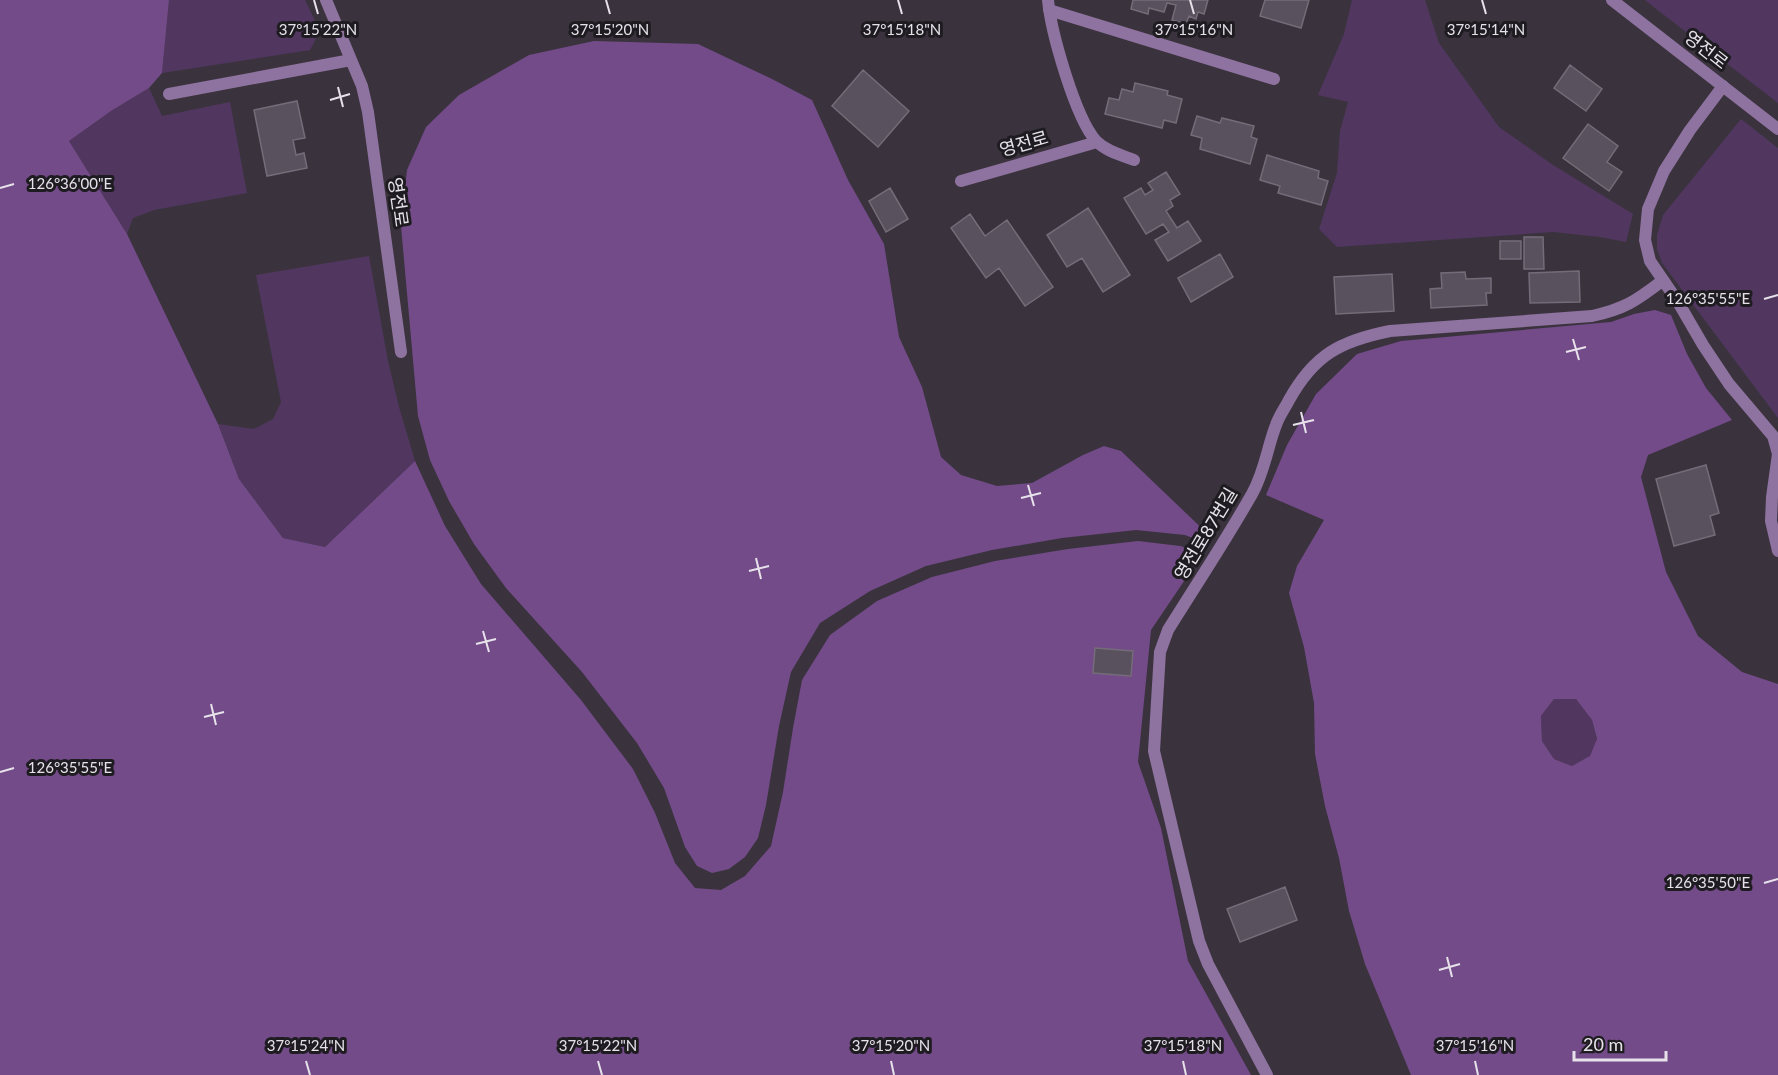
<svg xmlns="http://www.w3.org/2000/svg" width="1778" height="1075" viewBox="0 0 1778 1075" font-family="Lato,'Noto Sans KR',sans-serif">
<rect width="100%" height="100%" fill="#3a333e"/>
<!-- green -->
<path fill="#513760" d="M 169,0 L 305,0 L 320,31 L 310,50 L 162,73 Z
M 1352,0 L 1425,0 L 1439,43 L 1499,127 L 1553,165 L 1633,214 L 1626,242 L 1600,237 L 1553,232 L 1337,247 L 1319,229 L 1337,173 L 1340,131 L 1348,102 L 1318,95 L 1344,34 Z
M 1645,0 L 1778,0 L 1778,103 L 1655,8 Z
M 149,88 L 162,116 L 230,102 L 247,193 L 154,210 L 133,218 L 127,234 L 69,141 L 111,111 Z
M 1741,119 L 1778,148 L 1778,418 L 1662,263 L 1657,249 L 1657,235 L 1663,215 Z
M 369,256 L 388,361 L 399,407 L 415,461 L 325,547 L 283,538 L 239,479 L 218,424 L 254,429 L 273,419 L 281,402 L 256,275 Z
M 1554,699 L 1576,699 L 1592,720 L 1597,740 L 1590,757 L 1572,766 L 1554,759 L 1542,741 L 1541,716 Z"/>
<!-- forest -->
<path fill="#734b89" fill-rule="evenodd" d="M 0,0 L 169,0 L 162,73 L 149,88 L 111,111 L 69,141 L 127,234 L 218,424 L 239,479 L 283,538 L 325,547 L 415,461 L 445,526 L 481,584 L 581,700 L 633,769 L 655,813 L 675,863 L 695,888 L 721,890 L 745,876 L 771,846 L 783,792 L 793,728 L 802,680 L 830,635 L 877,601 L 932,577 L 995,561 L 1068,549 L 1138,541 L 1180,546 L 1203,553 L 1151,630 L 1138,762 L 1161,828 L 1188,961 L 1251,1075 L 0,1075 Z
M 594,41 L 698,44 L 772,79 L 812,100 L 848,180 L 884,244 L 899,337 L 922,387 L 941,457 L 961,475 L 997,486 L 1032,483 L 1083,455 L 1104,446 L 1121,451 L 1212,538 L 1208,544 L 1185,535 L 1136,530 L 1062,538 L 992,550 L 926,566 L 870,591 L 820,623 L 791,672 L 779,726 L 766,805 L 758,838 L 745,857 L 729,869 L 712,873 L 697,866 L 685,847 L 664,788 L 637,743 L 582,672 L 506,588 L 474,544 L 449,501 L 430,460 L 418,416 L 401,226 L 407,170 L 426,127 L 459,95 L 529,55 Z
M 1655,310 L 1671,315 L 1687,354 L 1706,388 L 1732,420 L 1648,455 L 1641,477 L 1666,572 L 1698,636 L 1742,672 L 1778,684 L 1778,1075 L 1411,1075 L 1365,964 L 1349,911 L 1339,858 L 1325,806 L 1315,754 L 1314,703 L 1304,647 L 1289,593 L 1297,566 L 1324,520 L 1266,495 L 1287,445 L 1316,394 L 1357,354 L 1401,341 L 1611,322 L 1634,314 ZM 1554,699 L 1576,699 L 1592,720 L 1597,739 L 1590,756 L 1572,766 L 1554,759 L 1542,741 L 1541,716 Z"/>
<!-- building -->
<path fill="#59515d" stroke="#746c78" stroke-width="1.5" d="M 1133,0 L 1208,0 L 1204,14 L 1198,12 L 1196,19 L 1189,16 L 1186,24 L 1172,20 L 1176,5 L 1167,3 L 1164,12 L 1149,8 L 1148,14 L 1131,9 Z
M 1265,0 L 1309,0 L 1301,28 L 1260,16 Z
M 1570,65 L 1602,89 L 1586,111 L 1554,88 Z
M 863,70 L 909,111 L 878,147 L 832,106 Z
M 1135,83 L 1168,91 L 1167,95 L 1182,99 L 1176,123 L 1164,120 L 1162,128 L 1105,114 L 1109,98 L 1119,100 L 1122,89 L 1133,92 Z
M 297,101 L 305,138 L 293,140 L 296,155 L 304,153 L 307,168 L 267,176 L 254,110 Z
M 1197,116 L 1220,123 L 1222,118 L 1254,126 L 1251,137 L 1257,139 L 1250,164 L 1200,149 L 1202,138 L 1191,135 Z
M 1588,124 L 1618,146 L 1607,162 L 1622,172 L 1609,191 L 1563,158 Z
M 1267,155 L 1319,171 L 1318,178 L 1328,181 L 1321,205 L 1278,193 L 1280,186 L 1260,180 Z
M 1166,172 L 1180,194 L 1170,200 L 1173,206 L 1166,211 L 1177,228 L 1188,221 L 1201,241 L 1168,261 L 1155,240 L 1169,232 L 1163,224 L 1146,234 L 1124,198 L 1141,188 L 1145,195 L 1153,190 L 1148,183 Z
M 890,188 L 908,219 L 886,232 L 869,201 Z
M 1088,208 L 1130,275 L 1103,292 L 1082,258 L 1067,267 L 1047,235 Z
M 970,214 L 985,236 L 1007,220 L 1053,287 L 1025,306 L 999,268 L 986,278 L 951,228 Z
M 1524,237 L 1543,237 L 1544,269 L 1524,269 Z
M 1500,241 L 1521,241 L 1521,259 L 1500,259 Z
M 1220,254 L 1233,277 L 1191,302 L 1178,278 Z
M 1579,271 L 1580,302 L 1530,303 L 1529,273 Z
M 1465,272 L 1466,279 L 1491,278 L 1491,293 L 1486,293 L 1487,305 L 1431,308 L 1430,289 L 1442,288 L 1441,273 Z
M 1392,274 L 1394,311 L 1336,314 L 1334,277 Z
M 1706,465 L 1719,513 L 1710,516 L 1715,535 L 1674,546 L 1656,479 Z
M 1095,648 L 1133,651 L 1131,676 L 1093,673 Z
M 1285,887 L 1297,920 L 1240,942 L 1227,909 Z"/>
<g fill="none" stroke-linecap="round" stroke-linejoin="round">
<!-- service -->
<path stroke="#8e729f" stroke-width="12" d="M 326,0 L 362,86 L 368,112 L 401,352
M 1048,0 C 1051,32 1075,117 1096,141 C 1106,151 1121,155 1134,160
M 1049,10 L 1274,79
M 1723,86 L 1690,130 L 1664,171 L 1648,209 L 1645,240 L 1650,261 L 1678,302 L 1703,345 L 1729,384 L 1773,436 L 1778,454 L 1772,497 L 1771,521 L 1778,551
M 169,94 L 351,60
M 961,181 L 1097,142
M 1267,1075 L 1208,964 L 1199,941 L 1154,751 L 1160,652 L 1168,630 C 1196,585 1226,540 1252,494 C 1265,471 1267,448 1276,425 C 1279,416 1285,408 1289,400 C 1314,355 1340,341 1390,331 L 1592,316 C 1624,309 1636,301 1662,281"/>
<!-- tertiary -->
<path stroke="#8e729f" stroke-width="12" d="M 1612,0 L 1778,129"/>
</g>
<!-- ticks -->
<path fill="none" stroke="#e7e2ea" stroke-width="2" d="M 314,0 L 318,14M 606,0 L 610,14M 898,0 L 902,14M 1190,0 L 1194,14M 1482,0 L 1486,14M 338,87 L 343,107M 330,100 L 350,94M 0,188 L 14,184M 1764,299 L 1778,295M 1573,339 L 1579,360M 1566,352 L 1586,347M 1301,412 L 1306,433M 1293,425 L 1314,420M 1028,485 L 1034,506M 1021,498 L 1041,493M 756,558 L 761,579M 749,571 L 769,566M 483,631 L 489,652M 476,644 L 496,639M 211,704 L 216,725M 204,717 L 224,712M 0,772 L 14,768M 1764,883 L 1778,879M 1447,957 L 1452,977M 1439,970 L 1460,964M 306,1061 L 310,1075M 598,1061 L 602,1075M 891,1061 L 894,1075M 1183,1061 L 1186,1075M 1475,1061 L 1478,1075"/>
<g text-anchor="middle" stroke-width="6" stroke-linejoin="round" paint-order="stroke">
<!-- street labels -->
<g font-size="18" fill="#e7e2ea" stroke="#1f1c21">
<text transform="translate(1706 50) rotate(38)" y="6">영전로</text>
<text transform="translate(1024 144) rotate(-16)" y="6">영전로</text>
<text transform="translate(398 202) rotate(82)" y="6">영전로</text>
<text transform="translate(1206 534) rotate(-59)" y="6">영전로87번길</text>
</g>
</g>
<g font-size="15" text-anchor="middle" fill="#e7e2ea" stroke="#1f1c21" stroke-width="6" stroke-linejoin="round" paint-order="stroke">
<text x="318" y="35">37°15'22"N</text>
<text x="610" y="35">37°15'20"N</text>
<text x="902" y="35">37°15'18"N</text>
<text x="1194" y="35">37°15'16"N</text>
<text x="1486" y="35">37°15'14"N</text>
<text x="70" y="189">126°36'00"E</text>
<text x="1708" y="304">126°35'55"E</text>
<text x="70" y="773">126°35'55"E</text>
<text x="1708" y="888">126°35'50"E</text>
<text x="306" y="1051">37°15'24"N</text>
<text x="598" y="1051">37°15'22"N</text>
<text x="891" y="1051">37°15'20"N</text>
<text x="1183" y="1051">37°15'18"N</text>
<text x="1475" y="1051">37°15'16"N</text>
</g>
<!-- scale -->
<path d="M1574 1051v9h92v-9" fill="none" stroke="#e7e2ea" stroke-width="3"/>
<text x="1583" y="1051" font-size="18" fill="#e7e2ea" stroke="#1f1c21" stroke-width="4.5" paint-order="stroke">20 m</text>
</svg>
